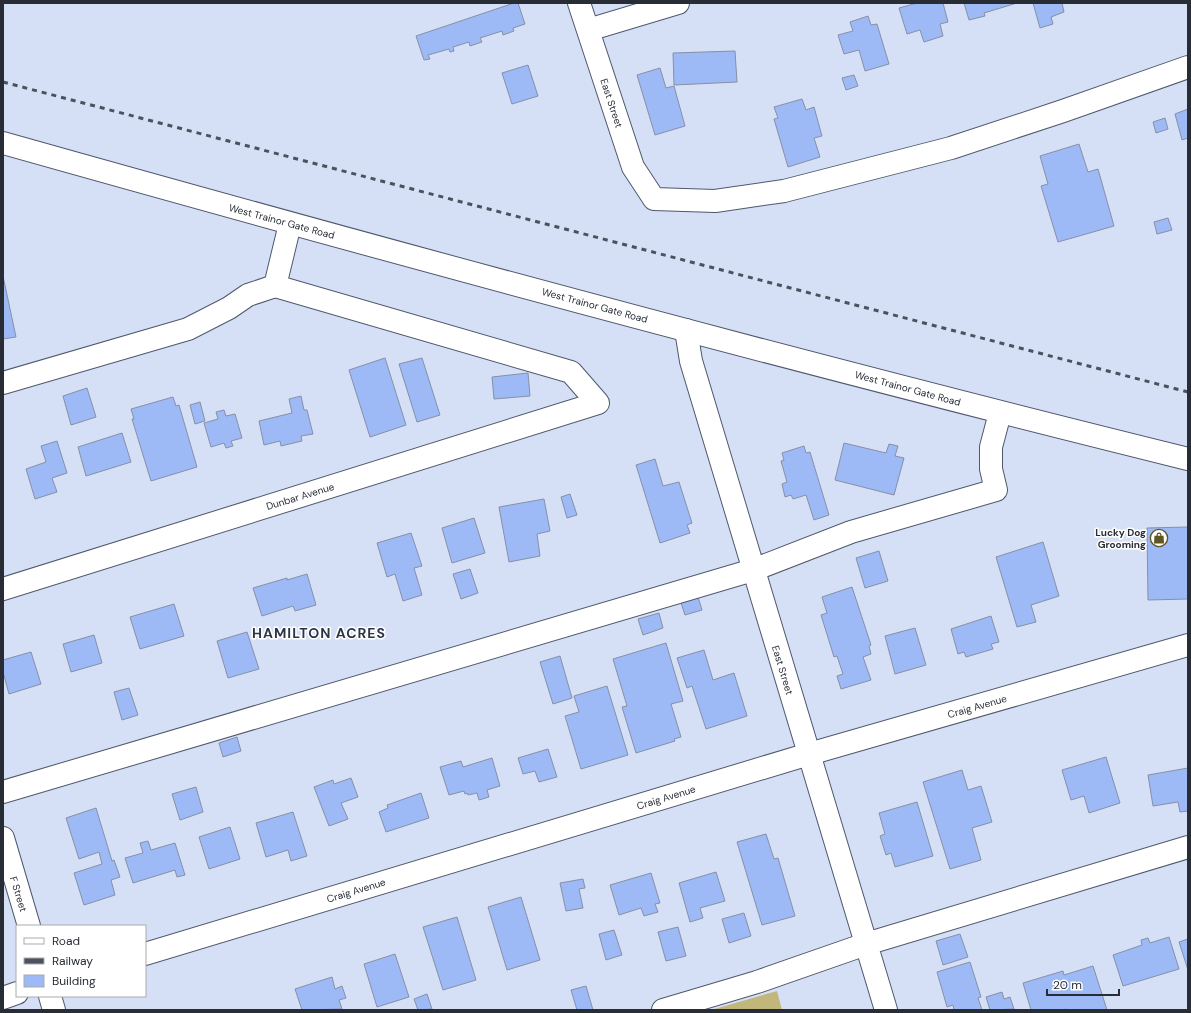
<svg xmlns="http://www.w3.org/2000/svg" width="1191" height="1013" viewBox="0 0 1191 1013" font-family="'DM Sans',sans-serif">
<rect width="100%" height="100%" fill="#d5e0f7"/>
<!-- green -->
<path fill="#c1b77b" d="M 777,991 L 782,1010 L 711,1010 Z"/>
<!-- building -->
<path fill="#9db9f6" stroke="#8690a6" d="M 514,3 L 518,3 L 525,24 L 513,28 L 514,31 L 503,35 L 502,31 L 480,38 L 482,42 L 470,46 L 469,42 L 453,47 L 454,51 L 450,52 L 449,49 L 428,55 L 430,59 L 424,60 L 416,36 Z
M 917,3 L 943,3 L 948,22 L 940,24 L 943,36 L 924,42 L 920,30 L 907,34 L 899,8 Z
M 964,3 L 1017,3 L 984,13 L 985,16 L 969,20 Z
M 1033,3 L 1062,3 L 1064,12 L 1051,17 L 1053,24 L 1040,28 Z
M 868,16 L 871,25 L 877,24 L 889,64 L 865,71 L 859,50 L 844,54 L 838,35 L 853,31 L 850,22 Z
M 735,51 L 737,82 L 674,85 L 673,53 Z
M 528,65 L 538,96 L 512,104 L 502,73 Z
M 660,68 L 666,88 L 674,86 L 685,126 L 655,135 L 637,75 Z
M 854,75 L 858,86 L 846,90 L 842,78 Z
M 802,99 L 806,110 L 814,107 L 822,136 L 814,138 L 820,157 L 788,167 L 774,119 L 778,118 L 774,107 Z
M 1188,109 L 1188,138 L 1182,140 L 1175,114 Z
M 1165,118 L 1168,129 L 1156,133 L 1153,122 Z
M 1079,144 L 1088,172 L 1098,169 L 1114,226 L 1058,242 L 1041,186 L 1048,184 L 1040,156 Z
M 1168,218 L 1172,230 L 1157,234 L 1154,222 Z
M 3,276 L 16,337 L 3,339 Z
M 385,358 L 406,425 L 370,437 L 349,370 Z
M 422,358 L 440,415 L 417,422 L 399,364 Z
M 528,373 L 530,396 L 494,399 L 492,377 Z
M 87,388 L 96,417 L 71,425 L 63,396 Z
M 301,396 L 304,410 L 307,410 L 313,434 L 301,436 L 302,441 L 281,446 L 280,441 L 264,445 L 259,421 L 292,413 L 289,399 Z
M 173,397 L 176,406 L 179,405 L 197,467 L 151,481 L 132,419 L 134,419 L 131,409 Z
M 200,402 L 205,421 L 195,424 L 190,405 Z
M 224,410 L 226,416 L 235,414 L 242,438 L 231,441 L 233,446 L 226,448 L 224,443 L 211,447 L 204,423 L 218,419 L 216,412 Z
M 122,433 L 131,462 L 86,476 L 78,447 Z
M 57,441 L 67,473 L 52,478 L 57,492 L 35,499 L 26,469 L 46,462 L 41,446 Z
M 844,443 L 886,453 L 889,444 L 898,446 L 895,456 L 904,458 L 894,495 L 835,480 Z
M 804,446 L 806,453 L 810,452 L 829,515 L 814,520 L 806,495 L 793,499 L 791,495 L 785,497 L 782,484 L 787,482 L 781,461 L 784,460 L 782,453 Z
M 655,459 L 663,486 L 679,482 L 692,523 L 687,525 L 690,533 L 660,543 L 636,465 Z
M 570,494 L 577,515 L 567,518 L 561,497 Z
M 544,499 L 550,531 L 537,534 L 540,556 L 509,562 L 499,507 Z
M 474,518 L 485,553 L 452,563 L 442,528 Z
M 1188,527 L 1188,599 L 1148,600 L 1147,528 Z
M 411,533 L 422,566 L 414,568 L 422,595 L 403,601 L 395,574 L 387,577 L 377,543 Z
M 1043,542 L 1059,596 L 1031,605 L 1036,622 L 1017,627 L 996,557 Z
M 879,551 L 888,581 L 865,588 L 856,558 Z
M 470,569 L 478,593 L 461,599 L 453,574 Z
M 307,574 L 316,605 L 295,611 L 293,606 L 262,616 L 253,588 L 287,578 L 287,580 Z
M 852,587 L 871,645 L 869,646 L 871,654 L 863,657 L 871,680 L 841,689 L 837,676 L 843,674 L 837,656 L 834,657 L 821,615 L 827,613 L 822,597 Z
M 698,597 L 702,610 L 685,615 L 681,603 Z
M 174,604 L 184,636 L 140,649 L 130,617 Z
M 659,613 L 663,628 L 643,635 L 638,619 Z
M 991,616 L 999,642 L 991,644 L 993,649 L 966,657 L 964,652 L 958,654 L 951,629 Z
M 915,628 L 926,665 L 895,674 L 885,636 Z
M 247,632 L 259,669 L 228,678 L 217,641 Z
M 94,635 L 102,663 L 71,672 L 63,644 Z
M 666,643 L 683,701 L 671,704 L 681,737 L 674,739 L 675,741 L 636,753 L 622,707 L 627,706 L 613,659 Z
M 704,650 L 713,680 L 734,673 L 747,716 L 706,729 L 692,686 L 687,688 L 677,658 Z
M 31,652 L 41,684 L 9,694 L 3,672 L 3,660 Z
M 560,656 L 572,698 L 553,704 L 540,662 Z
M 607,686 L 628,755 L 581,769 L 565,716 L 579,712 L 574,696 Z
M 129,688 L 138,715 L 122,720 L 114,692 Z
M 237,737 L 241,751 L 223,757 L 219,743 Z
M 548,749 L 557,777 L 539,782 L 535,771 L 523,774 L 518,758 Z
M 1106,757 L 1120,803 L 1089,813 L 1084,796 L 1071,800 L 1062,770 Z
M 492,758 L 500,786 L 487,790 L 489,797 L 479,800 L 477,793 L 468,795 L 467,793 L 465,794 L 464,791 L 449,795 L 440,767 L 461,761 L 463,767 Z
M 1188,768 L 1188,811 L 1180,812 L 1178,802 L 1153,806 L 1148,775 Z
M 962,770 L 968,790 L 981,786 L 992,822 L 972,828 L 981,860 L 950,869 L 923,782 Z
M 351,778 L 358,797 L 341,803 L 348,819 L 329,826 L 314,787 L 333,780 L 334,784 Z
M 196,787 L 203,812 L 180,820 L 172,794 Z
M 421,793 L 429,818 L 386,832 L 379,812 L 388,808 L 387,805 Z
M 917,802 L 933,856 L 895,867 L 891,853 L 886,855 L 880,836 L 885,834 L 879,813 Z
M 96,808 L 112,861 L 114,860 L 120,877 L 111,880 L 115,895 L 84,905 L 74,873 L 102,864 L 99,852 L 79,859 L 66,818 Z
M 293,812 L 307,856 L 291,861 L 288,850 L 266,857 L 256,823 Z
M 230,827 L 240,859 L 209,869 L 199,837 Z
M 766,834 L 774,859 L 778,858 L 795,916 L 762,925 L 737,842 Z
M 148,841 L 151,850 L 175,843 L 185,875 L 177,877 L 175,870 L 133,883 L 125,858 L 143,853 L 140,843 Z
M 716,872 L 725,901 L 700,908 L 703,918 L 690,922 L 679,883 Z
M 651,873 L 660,903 L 655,904 L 658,912 L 644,916 L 641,908 L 619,915 L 610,885 Z
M 583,879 L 585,888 L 579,889 L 583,908 L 566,911 L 560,883 Z
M 521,897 L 540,960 L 507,970 L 488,907 Z
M 744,913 L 751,936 L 729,943 L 722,919 Z
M 457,917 L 476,980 L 443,990 L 423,927 Z
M 678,927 L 686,956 L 666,961 L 658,932 Z
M 614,930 L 622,955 L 606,960 L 599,934 Z
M 960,934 L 968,957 L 943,965 L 936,941 Z
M 1169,937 L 1179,969 L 1123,986 L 1113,955 L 1142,945 L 1141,940 L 1148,938 L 1150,943 Z
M 1188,939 L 1188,970 L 1179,942 Z
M 395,954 L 409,997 L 377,1007 L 364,964 Z
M 970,962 L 981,997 L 978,998 L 982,1010 L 954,1010 L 953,1005 L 947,1007 L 937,972 Z
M 1093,966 L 1107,1010 L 1066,1010 L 1066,1009 L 1062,1010 L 1031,1010 L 1023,983 L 1063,971 L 1064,975 Z
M 332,977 L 335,989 L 342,986 L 346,998 L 339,1000 L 342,1009 L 302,1010 L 295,989 Z
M 586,986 L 593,1010 L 577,1010 L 571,990 Z
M 1002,992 L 1004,999 L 1010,997 L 1014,1009 L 990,1010 L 986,997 Z
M 427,994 L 432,1009 L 418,1010 L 414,999 Z"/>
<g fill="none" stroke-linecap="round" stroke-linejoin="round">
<defs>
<path id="minor" d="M 579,3 L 633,167 L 654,199 L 715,201 L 784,191 L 951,148 L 1063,111 L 1188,67
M 588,30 L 678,3
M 275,286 L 290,224
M 686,330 L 691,361 L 886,1010
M 3,383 L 188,329 L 229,308 L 248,295 L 275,286 L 571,372 L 598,403 L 3,589
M 3,792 L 753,570 L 851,532 L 996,490 L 991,469 L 991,447 L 1000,413
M 3,838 L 29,926
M 145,954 L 809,754 L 1188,645
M 50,996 L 54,1010
M 3,998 L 17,993
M 663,1010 L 757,982 L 866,944 L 1188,847"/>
<path id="major" d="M 3,143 C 397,254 791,361 1188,459"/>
</defs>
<!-- minor casing -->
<use href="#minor" stroke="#4f586c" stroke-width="24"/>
<!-- major casing -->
<use href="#major" stroke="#4f586c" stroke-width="24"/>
<!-- minor -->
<use href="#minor" stroke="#fff" stroke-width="22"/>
<!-- major -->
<use href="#major" stroke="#fff" stroke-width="22"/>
<!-- rail -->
<path stroke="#4b515d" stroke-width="3" stroke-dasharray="5 5" stroke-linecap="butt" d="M 3,82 L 1188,392"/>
</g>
<!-- icons -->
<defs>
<symbol id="shop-ring" viewBox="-11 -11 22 22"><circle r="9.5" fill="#fff" stroke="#5f5623" stroke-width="1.5"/><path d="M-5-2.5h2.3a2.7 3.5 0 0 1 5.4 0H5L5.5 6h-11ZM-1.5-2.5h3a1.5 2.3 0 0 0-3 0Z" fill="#5f5623"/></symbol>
</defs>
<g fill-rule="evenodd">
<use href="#shop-ring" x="1149" y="528" width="20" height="20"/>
</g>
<g text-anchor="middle" stroke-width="3" stroke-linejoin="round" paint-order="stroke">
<!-- street labels -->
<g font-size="10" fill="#282c35" stroke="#fff">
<text transform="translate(612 103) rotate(72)" y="4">East Street</text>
<text transform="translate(282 221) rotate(15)" y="4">West Trainor Gate Road</text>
<text transform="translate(595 305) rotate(15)" y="4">West Trainor Gate Road</text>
<text transform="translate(908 388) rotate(15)" y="4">West Trainor Gate Road</text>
<text transform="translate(300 496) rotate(-17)" y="4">Dunbar Avenue</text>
<text transform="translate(783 670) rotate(73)" y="4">East Street</text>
<text transform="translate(977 706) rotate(-16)" y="4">Craig Avenue</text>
<text transform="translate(666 797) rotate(-17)" y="4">Craig Avenue</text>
<text transform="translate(356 890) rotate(-17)" y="4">Craig Avenue</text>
<text transform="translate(19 894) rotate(73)" y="4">F Street</text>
</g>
<!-- poi labels -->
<g font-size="10" font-weight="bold" fill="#282c35" stroke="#fff" text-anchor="end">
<text x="1146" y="536">Lucky Dog<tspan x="1146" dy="12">Grooming</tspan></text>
</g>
<!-- district labels -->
<g font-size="14" font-weight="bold" letter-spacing="1" fill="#2c3547" stroke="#fff">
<text x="319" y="638">HAMILTON ACRES</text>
</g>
</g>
<!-- border -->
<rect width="1191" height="1013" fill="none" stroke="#282c35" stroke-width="8"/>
<!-- legend -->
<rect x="16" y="925" width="130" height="72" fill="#ffffff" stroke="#a9abae"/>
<rect x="24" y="938" width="20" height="6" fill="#ffffff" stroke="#a9abae"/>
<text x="52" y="945" font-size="12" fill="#282c35">Road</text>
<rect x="24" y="958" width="20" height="6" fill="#4b515d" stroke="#a9abae"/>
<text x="52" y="965" font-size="12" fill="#282c35">Railway</text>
<rect x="24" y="975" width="20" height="12" fill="#9db9f6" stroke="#a9abae"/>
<text x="52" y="985" font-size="12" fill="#282c35">Building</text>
<!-- scale -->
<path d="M1047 989v6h72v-6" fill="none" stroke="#282c35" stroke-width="2"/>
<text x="1053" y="989" font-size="12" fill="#282c35" stroke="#ffffff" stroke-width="3" paint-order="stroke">20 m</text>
</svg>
